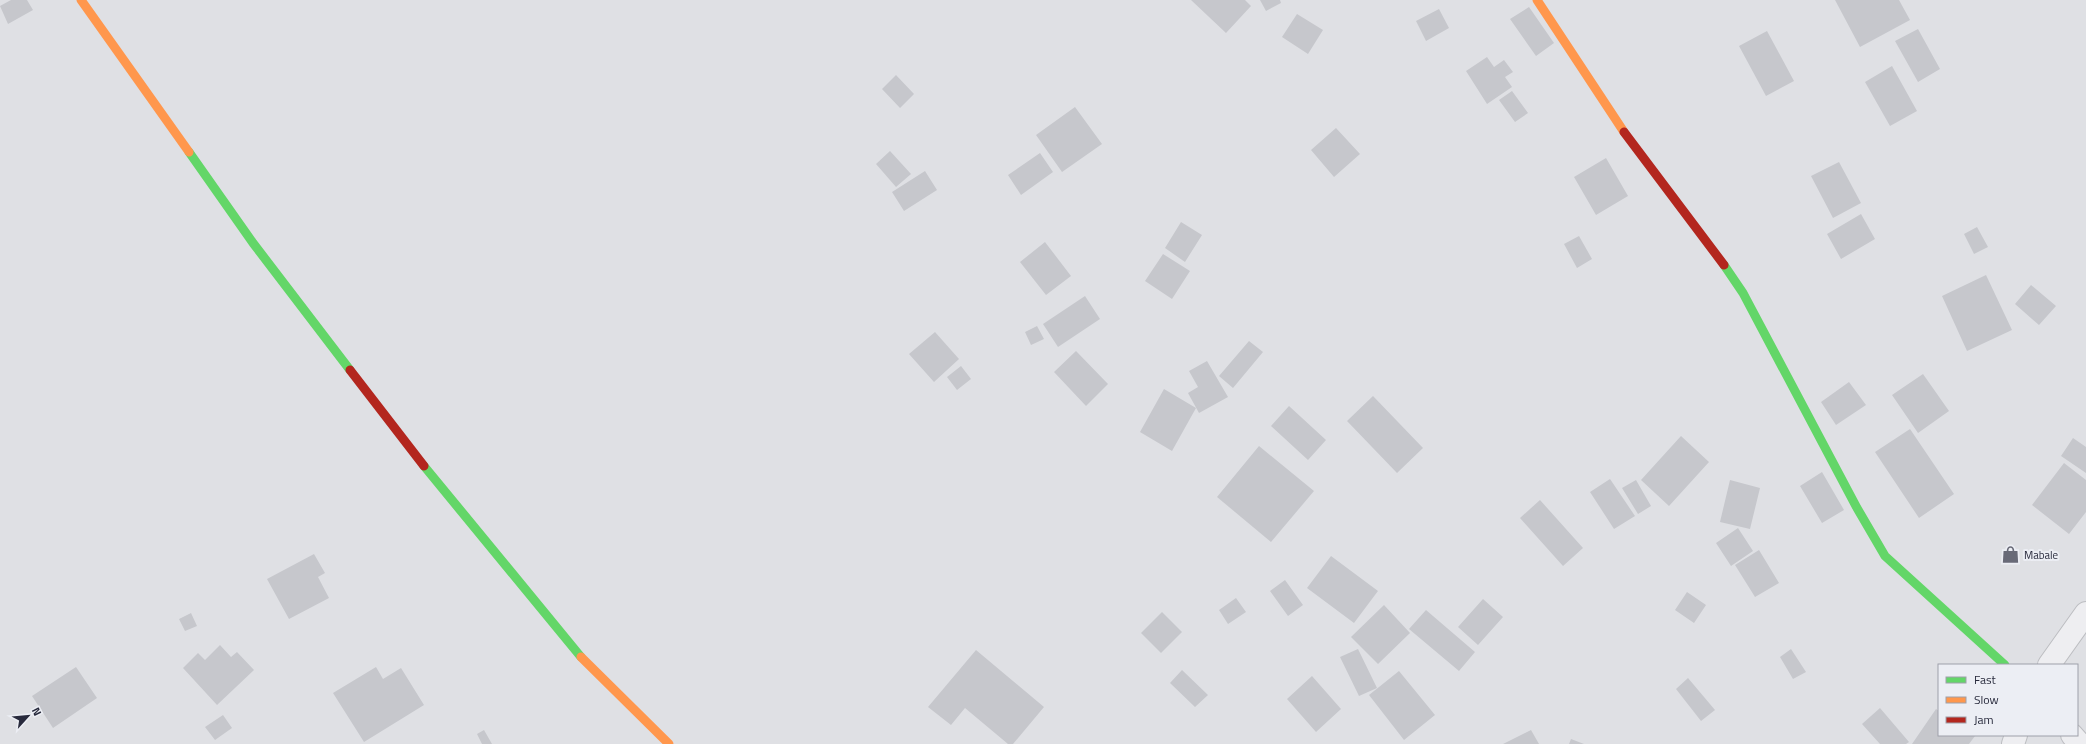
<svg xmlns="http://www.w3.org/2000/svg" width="2086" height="744" viewBox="0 0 2086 744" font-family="'Titillium Web',sans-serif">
<rect width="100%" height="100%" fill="#dfe0e4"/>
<!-- building -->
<path fill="#c6c7cc" d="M 11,0 L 27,0 L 33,10 L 8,24 L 0,6 Z
M 1191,0 L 1245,0 L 1251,6 L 1226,33 Z
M 1260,0 L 1280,0 L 1281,3 L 1266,11 Z
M 1835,0 L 1899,0 L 1910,20 L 1860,47 Z
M 1529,7 L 1554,43 L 1536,56 L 1510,19 Z
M 1439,9 L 1449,28 L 1426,41 L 1416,21 Z
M 1297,14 L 1323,30 L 1308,54 L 1282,37 Z
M 1918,29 L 1940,69 L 1918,82 L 1895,41 Z
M 1767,31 L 1794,81 L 1766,96 L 1739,46 Z
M 1487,57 L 1494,67 L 1504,60 L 1513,72 L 1505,77 L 1512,87 L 1487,104 L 1466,71 Z
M 1892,66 L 1917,111 L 1890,126 L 1865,82 Z
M 896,75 L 914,94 L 900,108 L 882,89 Z
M 1512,91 L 1528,113 L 1515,122 L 1499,100 Z
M 1075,107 L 1102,144 L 1062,172 L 1036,135 Z
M 1336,128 L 1360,154 L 1334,177 L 1311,150 Z
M 890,151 L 911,174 L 896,187 L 876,164 Z
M 1040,153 L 1053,172 L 1021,195 L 1008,175 Z
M 1606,158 L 1628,196 L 1596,215 L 1574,177 Z
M 1839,162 L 1861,203 L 1833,218 L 1811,176 Z
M 925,171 L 937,190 L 904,211 L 892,192 Z
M 1861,214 L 1875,239 L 1841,259 L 1827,234 Z
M 1181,222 L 1202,235 L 1185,262 L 1165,248 Z
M 1977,227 L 1988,247 L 1974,254 L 1964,234 Z
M 1579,236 L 1592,259 L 1577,268 L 1564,244 Z
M 1045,242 L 1071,276 L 1046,295 L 1020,262 Z
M 1163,254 L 1190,271 L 1172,299 L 1145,281 Z
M 1986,275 L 2012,330 L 1967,351 L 1942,296 Z
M 2031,285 L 2056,306 L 2039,325 L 2015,304 Z
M 1085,296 L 1100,319 L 1058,347 L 1043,324 Z
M 1037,326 L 1044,339 L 1031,345 L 1025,332 Z
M 935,332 L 959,359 L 934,382 L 909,354 Z
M 1249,341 L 1263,352 L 1233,388 L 1219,376 Z
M 1076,351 L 1108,384 L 1086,406 L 1054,372 Z
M 1207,361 L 1228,397 L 1199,413 L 1188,393 L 1198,387 L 1189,371 Z
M 961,366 L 971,379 L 957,390 L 947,377 Z
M 1923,374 L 1949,411 L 1918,433 L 1892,395 Z
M 1849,382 L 1866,405 L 1836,425 L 1821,402 Z
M 1164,389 L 1196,408 L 1172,451 L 1140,432 Z
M 1373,396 L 1423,448 L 1397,473 L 1347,421 Z
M 1289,406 L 1326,440 L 1308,460 L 1271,426 Z
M 1910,429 L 1954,494 L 1919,518 L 1875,452 Z
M 1681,436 L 1709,462 L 1669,506 L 1641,480 Z
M 2073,438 L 2086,447 L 2086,473 L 2061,456 Z
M 1259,446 L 1314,491 L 1271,542 L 1217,497 Z
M 2064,463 L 2086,480 L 2086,512 L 2069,534 L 2032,505 Z
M 1822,472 L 1844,510 L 1822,523 L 1800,486 Z
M 1610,479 L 1635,516 L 1614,529 L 1590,492 Z
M 1636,480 L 1651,506 L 1638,514 L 1622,488 Z
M 1730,480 L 1760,488 L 1750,529 L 1720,522 Z
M 1540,500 L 1583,548 L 1563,566 L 1520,518 Z
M 1738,528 L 1753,551 L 1731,566 L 1716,543 Z
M 1759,550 L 1779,583 L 1755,597 L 1735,565 Z
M 314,554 L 325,573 L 318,577 L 329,598 L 289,619 L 267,579 Z
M 1331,556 L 1378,591 L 1354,623 L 1307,588 Z
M 1285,580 L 1303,605 L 1288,616 L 1270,591 Z
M 1687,592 L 1706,605 L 1694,623 L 1675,610 Z
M 1236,598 L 1246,612 L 1228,624 L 1219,610 Z
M 1483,599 L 1503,617 L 1478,645 L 1458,627 Z
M 1384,605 L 1410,633 L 1378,664 L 1351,637 Z
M 1426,610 L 1475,652 L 1459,671 L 1409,629 Z
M 1162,612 L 1182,632 L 1161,653 L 1141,633 Z
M 191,613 L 197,626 L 185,631 L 179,619 Z
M 220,645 L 231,657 L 237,652 L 254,670 L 217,705 L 183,668 L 198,653 L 205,660 Z
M 1358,649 L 1377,688 L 1359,696 L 1340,657 Z
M 1791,649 L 1806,672 L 1793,679 L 1780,657 Z
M 976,650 L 1044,707 L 1013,744 L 1008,744 L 965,708 L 951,725 L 928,707 Z
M 76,667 L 97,698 L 53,728 L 32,696 Z
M 376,667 L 383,679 L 401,668 L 424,705 L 364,742 L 333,693 Z
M 1182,670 L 1208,695 L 1195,707 L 1170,683 Z
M 1399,671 L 1435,715 L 1404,740 L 1369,695 Z
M 1312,676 L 1341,709 L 1316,732 L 1287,699 Z
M 1688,678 L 1715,710 L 1701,721 L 1676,689 Z
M 1880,708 L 1909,742 L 1906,744 L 1880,744 L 1862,724 Z
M 1936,709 L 1939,711 L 1939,735 L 1973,735 L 1975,736 L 1969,744 L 1912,744 Z
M 223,715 L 232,728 L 215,740 L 205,727 Z
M 484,730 L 492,744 L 482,744 L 477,734 Z
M 1531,730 L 1539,744 L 1503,744 Z
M 1571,739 L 1584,744 L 1569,744 Z"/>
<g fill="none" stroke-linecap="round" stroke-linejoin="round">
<defs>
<path id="street" d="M 2049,665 L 2086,613
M 2072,735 L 2080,744
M 2013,744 L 2016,735"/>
</defs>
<!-- street casing -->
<use href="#street" stroke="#bcbdc1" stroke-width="24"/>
<!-- street -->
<use href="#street" stroke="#eeeef1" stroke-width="22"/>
<!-- fast -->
<path stroke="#63d668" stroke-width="9" d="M 189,152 L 253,243 L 350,370
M 1724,265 L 1743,293 L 1857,508 L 1885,556 L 2005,665
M 424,466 L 581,657"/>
<!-- slow -->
<path stroke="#ff974d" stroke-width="9" d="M 81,0 L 189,152
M 1537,0 L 1624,132
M 581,657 L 669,744"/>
<!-- jam -->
<path stroke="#b3261e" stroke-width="9" d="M 1624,132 L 1724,265
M 350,370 L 424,466"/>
</g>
<!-- icons -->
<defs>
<symbol id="shop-bare" viewBox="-9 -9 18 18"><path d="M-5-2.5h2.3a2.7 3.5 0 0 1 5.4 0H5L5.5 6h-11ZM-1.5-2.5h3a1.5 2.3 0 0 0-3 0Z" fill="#686a77" stroke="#eceef4" stroke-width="2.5" paint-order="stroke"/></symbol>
</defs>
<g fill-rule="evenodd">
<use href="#shop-bare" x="1998" y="542" width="25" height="25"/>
</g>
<g text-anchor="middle" stroke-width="4" stroke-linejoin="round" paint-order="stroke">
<!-- poi labels -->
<g font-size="11" fill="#282a3c" stroke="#eceef4" text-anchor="start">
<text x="2024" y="559">Mabale</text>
</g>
</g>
<!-- legend -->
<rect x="1938" y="664" width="140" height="72" fill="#eceef4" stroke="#9ea0aa"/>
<rect x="1946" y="677" width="20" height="6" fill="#63d668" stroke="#9ea0aa"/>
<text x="1974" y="684" font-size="12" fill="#282a3c">Fast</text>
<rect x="1946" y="697" width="20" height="6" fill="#ff974d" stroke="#9ea0aa"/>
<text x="1974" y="704" font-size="12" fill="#282a3c">Slow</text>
<rect x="1946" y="717" width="20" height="6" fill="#b3261e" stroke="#9ea0aa"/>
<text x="1974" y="724" font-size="12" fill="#282a3c">Jam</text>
<!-- north arrow -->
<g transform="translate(28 716) rotate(63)" stroke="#eceef4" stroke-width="3" paint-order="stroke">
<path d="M0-3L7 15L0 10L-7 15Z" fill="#282a3c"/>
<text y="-6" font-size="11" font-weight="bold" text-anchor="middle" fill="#282a3c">N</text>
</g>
</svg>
